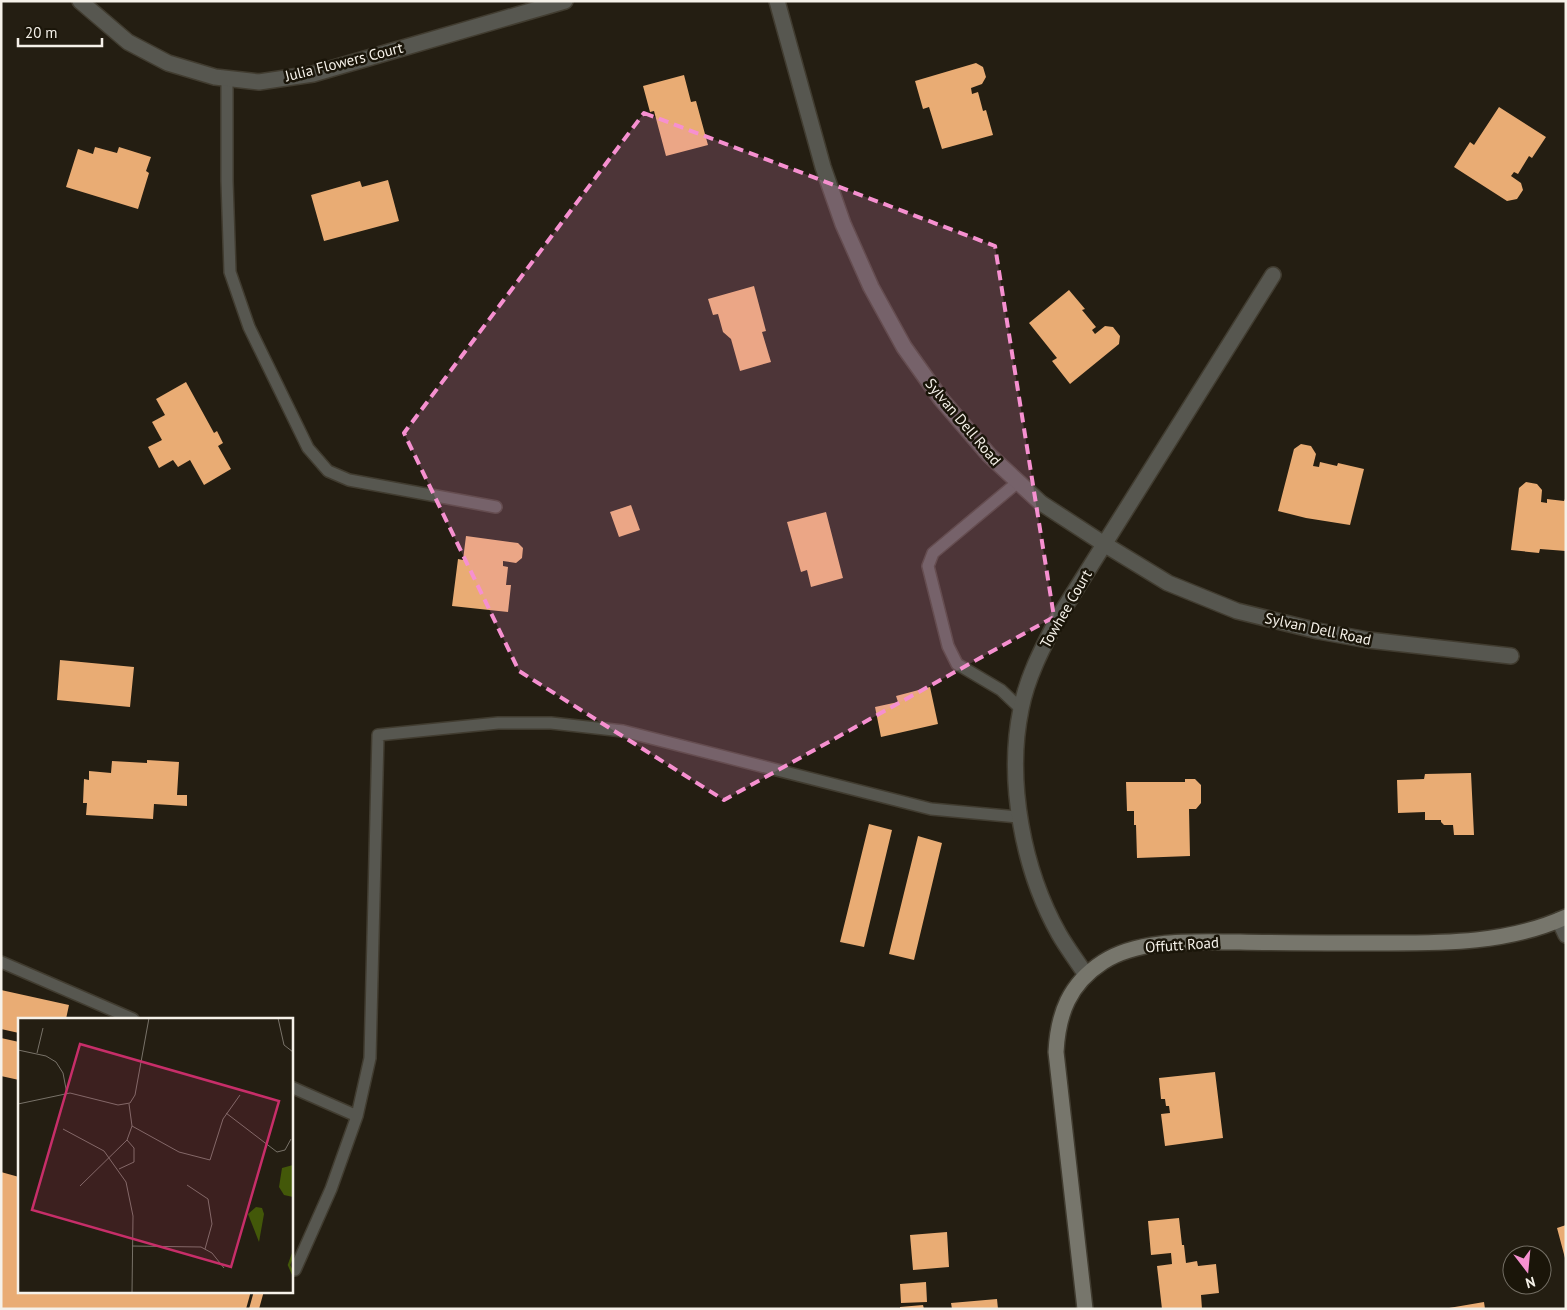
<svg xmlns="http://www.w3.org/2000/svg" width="1567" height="1310" viewBox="0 0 1567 1310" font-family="'PT Sans',sans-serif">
<rect width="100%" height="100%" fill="#241e12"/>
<!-- building -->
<path fill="#e9ac74" d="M 976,63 L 983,67 L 986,77 L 982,84 L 971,88 L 972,94 L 978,92 L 983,111 L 986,110 L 993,135 L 942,149 L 929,107 L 923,109 L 915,81 Z
M 684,75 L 691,102 L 696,101 L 708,145 L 666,156 L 654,111 L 650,112 L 643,86 Z
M 1499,107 L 1546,137 L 1532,158 L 1529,156 L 1518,174 L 1514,172 L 1511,176 L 1521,183 L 1523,190 L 1517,199 L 1507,201 L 1454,167 L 1470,142 L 1474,145 Z
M 95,147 L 117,153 L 119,147 L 151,157 L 146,171 L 149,173 L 138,209 L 66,187 L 78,149 L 93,154 Z
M 388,180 L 399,221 L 324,241 L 311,195 L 360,181 L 362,187 Z
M 754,286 L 766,331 L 762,332 L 771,362 L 740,371 L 731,339 L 723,332 L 718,314 L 713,315 L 708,299 Z
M 1069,290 L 1085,309 L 1082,310 L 1096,327 L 1092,330 L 1095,334 L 1105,326 L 1113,327 L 1120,336 L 1119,344 L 1070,384 L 1052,361 L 1057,358 L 1029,323 Z
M 186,382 L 214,433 L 217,431 L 223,443 L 218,446 L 231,469 L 204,485 L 190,460 L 178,467 L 173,460 L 159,468 L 148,447 L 162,440 L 152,422 L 165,415 L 156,399 Z
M 1301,444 L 1311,446 L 1316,454 L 1313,466 L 1319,467 L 1320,462 L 1337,466 L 1338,463 L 1364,469 L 1350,525 L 1306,518 L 1278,511 L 1294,449 Z
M 1526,482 L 1537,484 L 1542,490 L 1541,502 L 1547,503 L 1547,499 L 1564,501 L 1566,497 L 1566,551 L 1540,549 L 1539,553 L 1511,550 L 1519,488 Z
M 631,505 L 640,530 L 619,537 L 610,512 Z
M 826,512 L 843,578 L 811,587 L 807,570 L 801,572 L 787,522 Z
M 466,536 L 518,543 L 523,548 L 522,558 L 516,563 L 503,561 L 503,566 L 508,567 L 506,585 L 511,585 L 508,612 L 452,606 L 458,559 L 463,560 Z
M 60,660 L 134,667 L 130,707 L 57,700 Z
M 930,687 L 938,724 L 881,737 L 875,707 L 898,702 L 896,696 Z
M 147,760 L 179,762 L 177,795 L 187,795 L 187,806 L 154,804 L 153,819 L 86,815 L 87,803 L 83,803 L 84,779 L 89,780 L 89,771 L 111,773 L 112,761 L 147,763 Z
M 1471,773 L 1474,835 L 1454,835 L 1453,825 L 1444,825 L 1441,822 L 1441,820 L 1425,820 L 1425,812 L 1398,813 L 1397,780 L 1424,779 L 1425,774 Z
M 1185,779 L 1195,779 L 1201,785 L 1201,803 L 1196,809 L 1189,809 L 1190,856 L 1137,858 L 1136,825 L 1134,825 L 1134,811 L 1127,811 L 1126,782 L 1185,782 Z
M 869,824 L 892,830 L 864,947 L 840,942 Z
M 918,836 L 942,843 L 914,960 L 889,954 Z
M 1,990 L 69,1005 L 66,1019 L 19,1019 L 19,1033 L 1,1029 Z
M 1,1038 L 19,1042 L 19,1080 L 1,1076 Z
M 1215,1072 L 1223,1138 L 1165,1146 L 1161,1114 L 1170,1113 L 1169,1106 L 1166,1106 L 1165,1099 L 1161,1099 L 1159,1078 Z
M 1,1172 L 19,1177 L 19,1291 L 251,1291 L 246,1309 L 1,1309 Z
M 1179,1218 L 1182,1245 L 1184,1245 L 1186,1263 L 1197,1261 L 1198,1266 L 1216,1264 L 1219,1293 L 1201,1295 L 1202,1309 L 1162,1309 L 1157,1266 L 1172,1264 L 1171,1253 L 1151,1255 L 1148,1221 Z
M 1566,1225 L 1566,1257 L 1565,1258 L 1557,1228 Z
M 947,1232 L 949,1267 L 913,1270 L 910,1235 Z
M 926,1282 L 927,1302 L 901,1303 L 900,1284 Z
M 254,1291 L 264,1291 L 259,1309 L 249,1309 Z
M 997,1299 L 998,1309 L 952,1309 L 951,1303 Z
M 1484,1302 L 1485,1309 L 1449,1309 L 1449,1308 Z
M 923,1305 L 924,1309 L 900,1309 L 900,1307 Z"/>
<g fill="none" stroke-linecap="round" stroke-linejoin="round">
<defs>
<path id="lane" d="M 227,78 L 227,181 L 230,272 L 249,327 L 308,448 L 328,471 L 349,480 L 496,507
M 1018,482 L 933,553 L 928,566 L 948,646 L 957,664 L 1001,690 L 1021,709
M 1,962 L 133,1019
M 291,1087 L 357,1116
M 295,1270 L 331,1189 L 357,1116 L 370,1058 L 378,735 L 498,723 L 551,723 L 623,731 L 931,809 L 1018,817"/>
<path id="street" d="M 80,1 L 128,42 L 168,63 L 215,77 L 259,82 L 313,74 L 565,1
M 777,1 L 823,167 L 843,224 L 871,287 L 904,347 L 941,399 L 989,455 L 1041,503 L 1104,544 L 1168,583 L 1237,611 L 1318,631 L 1368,640 L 1511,656
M 1559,920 L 1566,935
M 1086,975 C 1077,961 1067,948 1059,934 C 1023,870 1006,781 1021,709 C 1027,677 1043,647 1058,618 L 1273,275"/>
<path id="secondary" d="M 1085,1309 L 1056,1052 C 1058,1014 1069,984 1103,962 C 1140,938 1197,942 1240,942 C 1284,943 1328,943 1372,943 C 1438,943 1504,945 1566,917"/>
</defs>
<!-- lane casing -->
<use href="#lane" stroke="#413c30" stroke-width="14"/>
<!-- street casing -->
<use href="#street" stroke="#413c30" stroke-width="18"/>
<!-- secondary casing -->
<use href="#secondary" stroke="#413c30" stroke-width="18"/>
<!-- lane -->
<use href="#lane" stroke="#575750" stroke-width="11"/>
<!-- street -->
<use href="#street" stroke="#575750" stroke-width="15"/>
<!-- secondary -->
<use href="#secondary" stroke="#77766c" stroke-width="15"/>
</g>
<!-- marked area -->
<path fill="#f690d0" fill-opacity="0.2" stroke="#f690d0" stroke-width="4" stroke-dasharray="10 6" stroke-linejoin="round" d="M 644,113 L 995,246 L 1054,617 L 724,800 L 519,671 L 404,433 Z"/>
<g text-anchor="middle" stroke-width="5" stroke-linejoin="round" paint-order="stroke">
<!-- street labels -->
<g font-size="15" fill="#f5f1e9" stroke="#1a1509">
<text transform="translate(344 62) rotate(-14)" y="5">Julia Flowers Court</text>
<text transform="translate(963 422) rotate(50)" y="5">Sylvan Dell Road</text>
<text transform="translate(1066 609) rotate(-60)" y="5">Towhee Court</text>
<text transform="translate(1318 629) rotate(12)" y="5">Sylvan Dell Road</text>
<text transform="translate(1182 945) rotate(-4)" y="5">Offutt Road</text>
</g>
</g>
<!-- overview -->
<g transform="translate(18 1018)">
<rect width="275" height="275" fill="#241e12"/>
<path d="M 275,147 L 275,179 L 266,177 L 261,169 L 264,150 ZM 238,189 L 244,190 L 246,196 L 241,224 L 230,196 Z" fill="#435809"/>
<path fill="none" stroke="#435809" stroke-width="2.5" d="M 275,236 L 271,247 L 275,256"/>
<path fill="none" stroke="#787268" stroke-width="1" d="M 260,0 L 266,27 L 275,34M 0,32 L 28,38 L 38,44 L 45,55 L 49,76M 19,35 L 25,10M 0,86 L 52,75 L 100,87 L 112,85 L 117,77 L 131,0M 208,95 L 259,134 L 267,132 L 273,121M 114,108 L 161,134 L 192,142 L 205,101 L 222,77M 45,111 L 86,133 L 108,164 L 115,198 L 114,275M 101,151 L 116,144 L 116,130 L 109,122M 169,167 L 190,181 L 194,206 L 187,231M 62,168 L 109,122 L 114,108 L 111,86M 114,228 L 183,229 L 194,235 L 206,250"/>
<path fill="#c72e69" fill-opacity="0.15" stroke="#c72e69" stroke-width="2.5" d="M 62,26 L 261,83 L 213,249 L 14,192 Z"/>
<rect width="275" height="275" fill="none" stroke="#f5f1e9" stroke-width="2.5"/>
</g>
<!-- border -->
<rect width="1567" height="1310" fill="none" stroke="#f5f1e9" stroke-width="5"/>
<!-- north arrow -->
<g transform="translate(1527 1270) rotate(164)"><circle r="24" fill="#1a1509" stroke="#726d63"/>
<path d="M0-4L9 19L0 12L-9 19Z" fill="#f690d0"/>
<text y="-8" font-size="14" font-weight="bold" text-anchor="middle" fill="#f5f1e9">N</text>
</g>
<!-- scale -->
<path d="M18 38v8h84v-8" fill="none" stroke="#f5f1e9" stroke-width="2.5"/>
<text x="25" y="38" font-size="15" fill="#f5f1e9" stroke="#1a1509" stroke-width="4" paint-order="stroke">20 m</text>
</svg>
